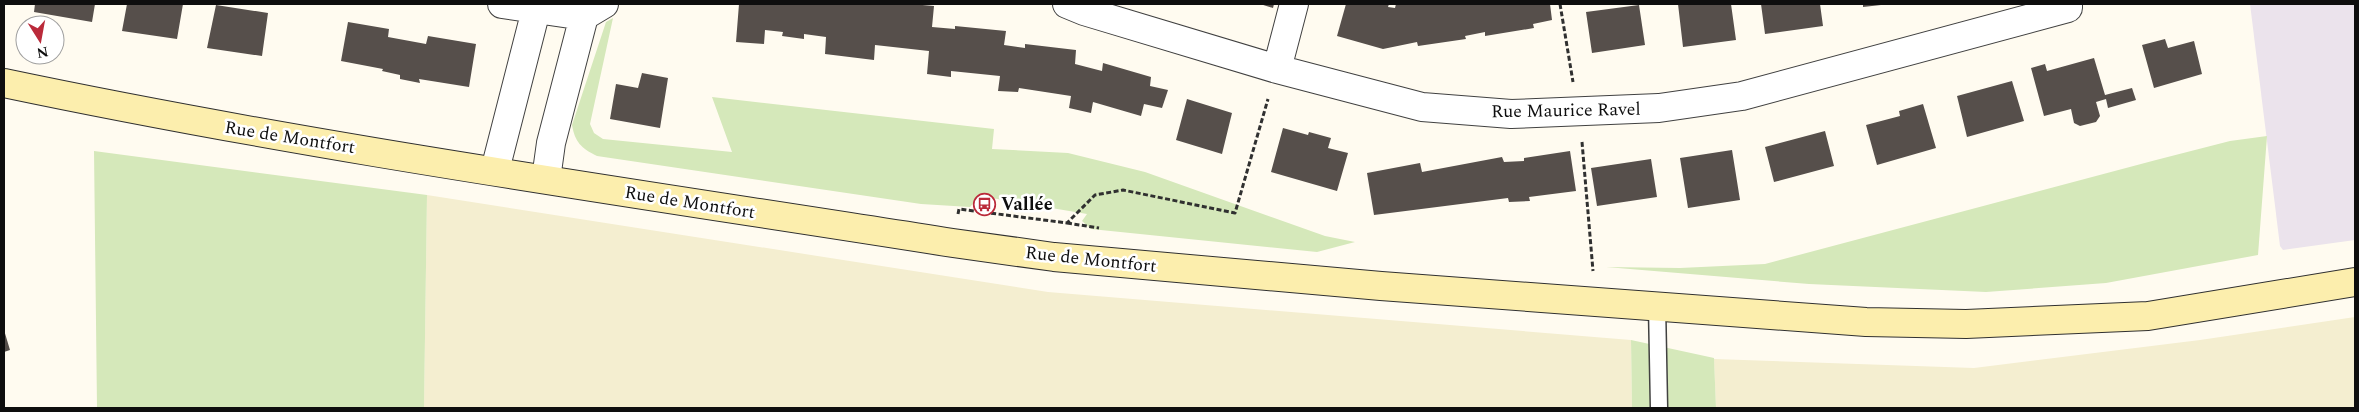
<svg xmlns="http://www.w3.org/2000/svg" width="2359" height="412" viewBox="0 0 2359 412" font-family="Spectral,serif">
<rect width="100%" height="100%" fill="#fffbf0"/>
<!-- industrial -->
<path fill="#ebe3ec" d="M 2250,4 L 2355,4 L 2355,240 L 2283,250 L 2280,246 Z"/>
<!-- farmland -->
<path fill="#f4eed0" d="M 427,195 L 1048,292 L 1631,340 L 1632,408 L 424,408 Z
M 2355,317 L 2355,408 L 1716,408 L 1714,359 L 1974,368 L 2200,340 Z"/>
<!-- green -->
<path fill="#d5e8ba" d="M 613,18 L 590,124 L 594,133 L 603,139 L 732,152 L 712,97 L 994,129 L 992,149 L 1068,153 L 1145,172 L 1325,236 L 1355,242 L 1317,252 L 1091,229 L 1082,221 L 1087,214 L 980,196 L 970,207 L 921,204 L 597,156 C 581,148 575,142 572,125 L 606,22 Z
M 2267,136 L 2258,255 L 2106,283 L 1986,292 L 1809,284 L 1606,267 L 1680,268 L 1765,264 L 2156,160 L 2230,141 Z
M 94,151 L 427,195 L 424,408 L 84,408 L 97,407 Z
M 1631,340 L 1714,358 L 1716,408 L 1632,408 Z"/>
<!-- building -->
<path fill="#564f4b" d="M 35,4 L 95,4 L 92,22 L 34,12 Z
M 127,4 L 183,4 L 177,39 L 122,31 Z
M 739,4 L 911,4 L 934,6 L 932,27 L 955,29 L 955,26 L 1006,31 L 1004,45 L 1025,48 L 1025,44 L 1076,50 L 1075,64 L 1102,71 L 1103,63 L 1151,77 L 1150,86 L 1168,90 L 1162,108 L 1144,104 L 1141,116 L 1093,102 L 1091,113 L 1069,108 L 1071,96 L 1019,88 L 1018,92 L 998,91 L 1000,76 L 951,71 L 951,77 L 927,74 L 929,51 L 875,45 L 874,60 L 825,54 L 826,37 L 804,34 L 804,39 L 782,36 L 783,32 L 765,30 L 764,44 L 736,42 Z
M 1260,4 L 1274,4 L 1273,8 Z
M 1346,4 L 1389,4 L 1388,7 L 1395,8 L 1396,4 L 1550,4 L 1552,20 L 1533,24 L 1534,28 L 1485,36 L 1485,32 L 1465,36 L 1466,39 L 1418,46 L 1417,42 L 1383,49 L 1337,36 Z
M 1678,4 L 1731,4 L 1736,40 L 1683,47 Z
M 1761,4 L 1820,4 L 1823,26 L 1765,34 Z
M 1863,4 L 1881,4 L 1881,5 L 1863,7 Z
M 216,5 L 268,13 L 262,56 L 207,48 Z
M 1639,5 L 1645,45 L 1592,53 L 1586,12 Z
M 348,22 L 389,29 L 388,37 L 426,44 L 428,36 L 476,44 L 469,87 L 419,79 L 420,83 L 400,79 L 400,75 L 382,71 L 383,69 L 341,61 Z
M 2165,39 L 2168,48 L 2194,41 L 2202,74 L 2154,88 L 2142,45 Z
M 2094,58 L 2105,95 L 2132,88 L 2136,100 L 2108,108 L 2106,99 L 2096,102 L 2100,116 L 2096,122 L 2080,126 L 2074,123 L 2071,109 L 2044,116 L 2031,68 L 2045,64 L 2047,71 Z
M 642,73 L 668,78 L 660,128 L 610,119 L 616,84 L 638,88 Z
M 2012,81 L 2024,121 L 1967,137 L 1957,96 Z
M 1187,99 L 1232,113 L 1222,154 L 1176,140 Z
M 1923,104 L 1936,148 L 1877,165 L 1866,125 L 1900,116 L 1899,111 Z
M 1283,128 L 1308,135 L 1309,132 L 1331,138 L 1328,148 L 1348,153 L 1337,191 L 1271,172 Z
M 1825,131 L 1834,166 L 1774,182 L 1765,147 Z
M 1732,150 L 1740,200 L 1688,208 L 1680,158 Z
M 1570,151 L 1576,191 L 1529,197 L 1530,201 L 1509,202 L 1508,198 L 1374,215 L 1367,173 L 1420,163 L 1422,172 L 1502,157 L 1504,162 L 1524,161 L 1524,158 Z
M 1651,159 L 1657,197 L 1597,206 L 1591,168 Z
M 4,330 L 10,350 L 4,352 Z"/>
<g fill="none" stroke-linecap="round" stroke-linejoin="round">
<defs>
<path id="lane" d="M 1657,305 L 1659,408"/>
<path id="street" d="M 502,4 L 584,16
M 1067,4 L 1084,11 L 1277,69 L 1422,107 L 1511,114 L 1659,108 L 1742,96 L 2068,8 L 2068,4
M 1277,69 L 1294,4
M 495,170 L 536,10
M 546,179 L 551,143 L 584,16 L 604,4"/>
<path id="secondary" d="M 4,83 C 318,149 636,193 953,243 L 1054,257 L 1381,286 L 1866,322 L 1966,324 L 2148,316 L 2355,282"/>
</defs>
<!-- lane casing -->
<use href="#lane" stroke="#414141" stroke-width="19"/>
<!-- street casing -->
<use href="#street" stroke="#414141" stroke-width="30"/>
<!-- secondary casing -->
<use href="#secondary" stroke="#303030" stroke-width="30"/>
<!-- path -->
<path stroke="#303030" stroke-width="3" stroke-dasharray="5 2.5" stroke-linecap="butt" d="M 1560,4 L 1573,82
M 1582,142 L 1593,271
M 958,214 L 959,209 L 1067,223 L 1095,195 L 1123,190 L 1235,213 L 1268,99
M 1067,223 L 1099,228"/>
<!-- lane -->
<use href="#lane" stroke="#fff" stroke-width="16"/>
<!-- street -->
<use href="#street" stroke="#fff" stroke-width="28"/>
<!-- secondary -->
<use href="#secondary" stroke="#fceead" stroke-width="28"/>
</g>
<!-- icons -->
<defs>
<symbol id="bus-ring" viewBox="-11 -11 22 22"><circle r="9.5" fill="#fff" stroke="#ba2a3a" stroke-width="1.5"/><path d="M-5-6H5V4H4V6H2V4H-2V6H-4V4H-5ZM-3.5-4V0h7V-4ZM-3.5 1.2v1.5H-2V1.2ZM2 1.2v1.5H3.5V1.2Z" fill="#ba2a3a"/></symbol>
</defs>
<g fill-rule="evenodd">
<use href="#bus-ring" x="972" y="192" width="25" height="25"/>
</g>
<g text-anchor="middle" stroke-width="5" stroke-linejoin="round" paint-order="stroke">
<!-- street labels -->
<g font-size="18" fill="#0e0e0e" stroke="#fff">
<text transform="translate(1566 110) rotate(-1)" y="6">Rue Maurice Ravel</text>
<text transform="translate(290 137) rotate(9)" y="6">Rue de Montfort</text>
<text transform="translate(690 202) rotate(9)" y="6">Rue de Montfort</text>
<text transform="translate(1091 259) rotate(6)" y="6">Rue de Montfort</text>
</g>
<!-- poi labels -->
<g font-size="18" font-weight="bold" fill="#0e0e0e" stroke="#fff" text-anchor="start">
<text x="1001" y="210">Vallée</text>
</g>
</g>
<!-- border -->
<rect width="2359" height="412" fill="none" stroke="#0e0e0e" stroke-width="10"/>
<!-- north arrow -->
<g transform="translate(40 40) rotate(169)"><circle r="24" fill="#ffffff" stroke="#9f9f9f"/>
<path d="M0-4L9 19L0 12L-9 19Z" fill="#ba2a3a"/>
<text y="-8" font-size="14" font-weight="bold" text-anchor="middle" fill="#0e0e0e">N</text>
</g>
</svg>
